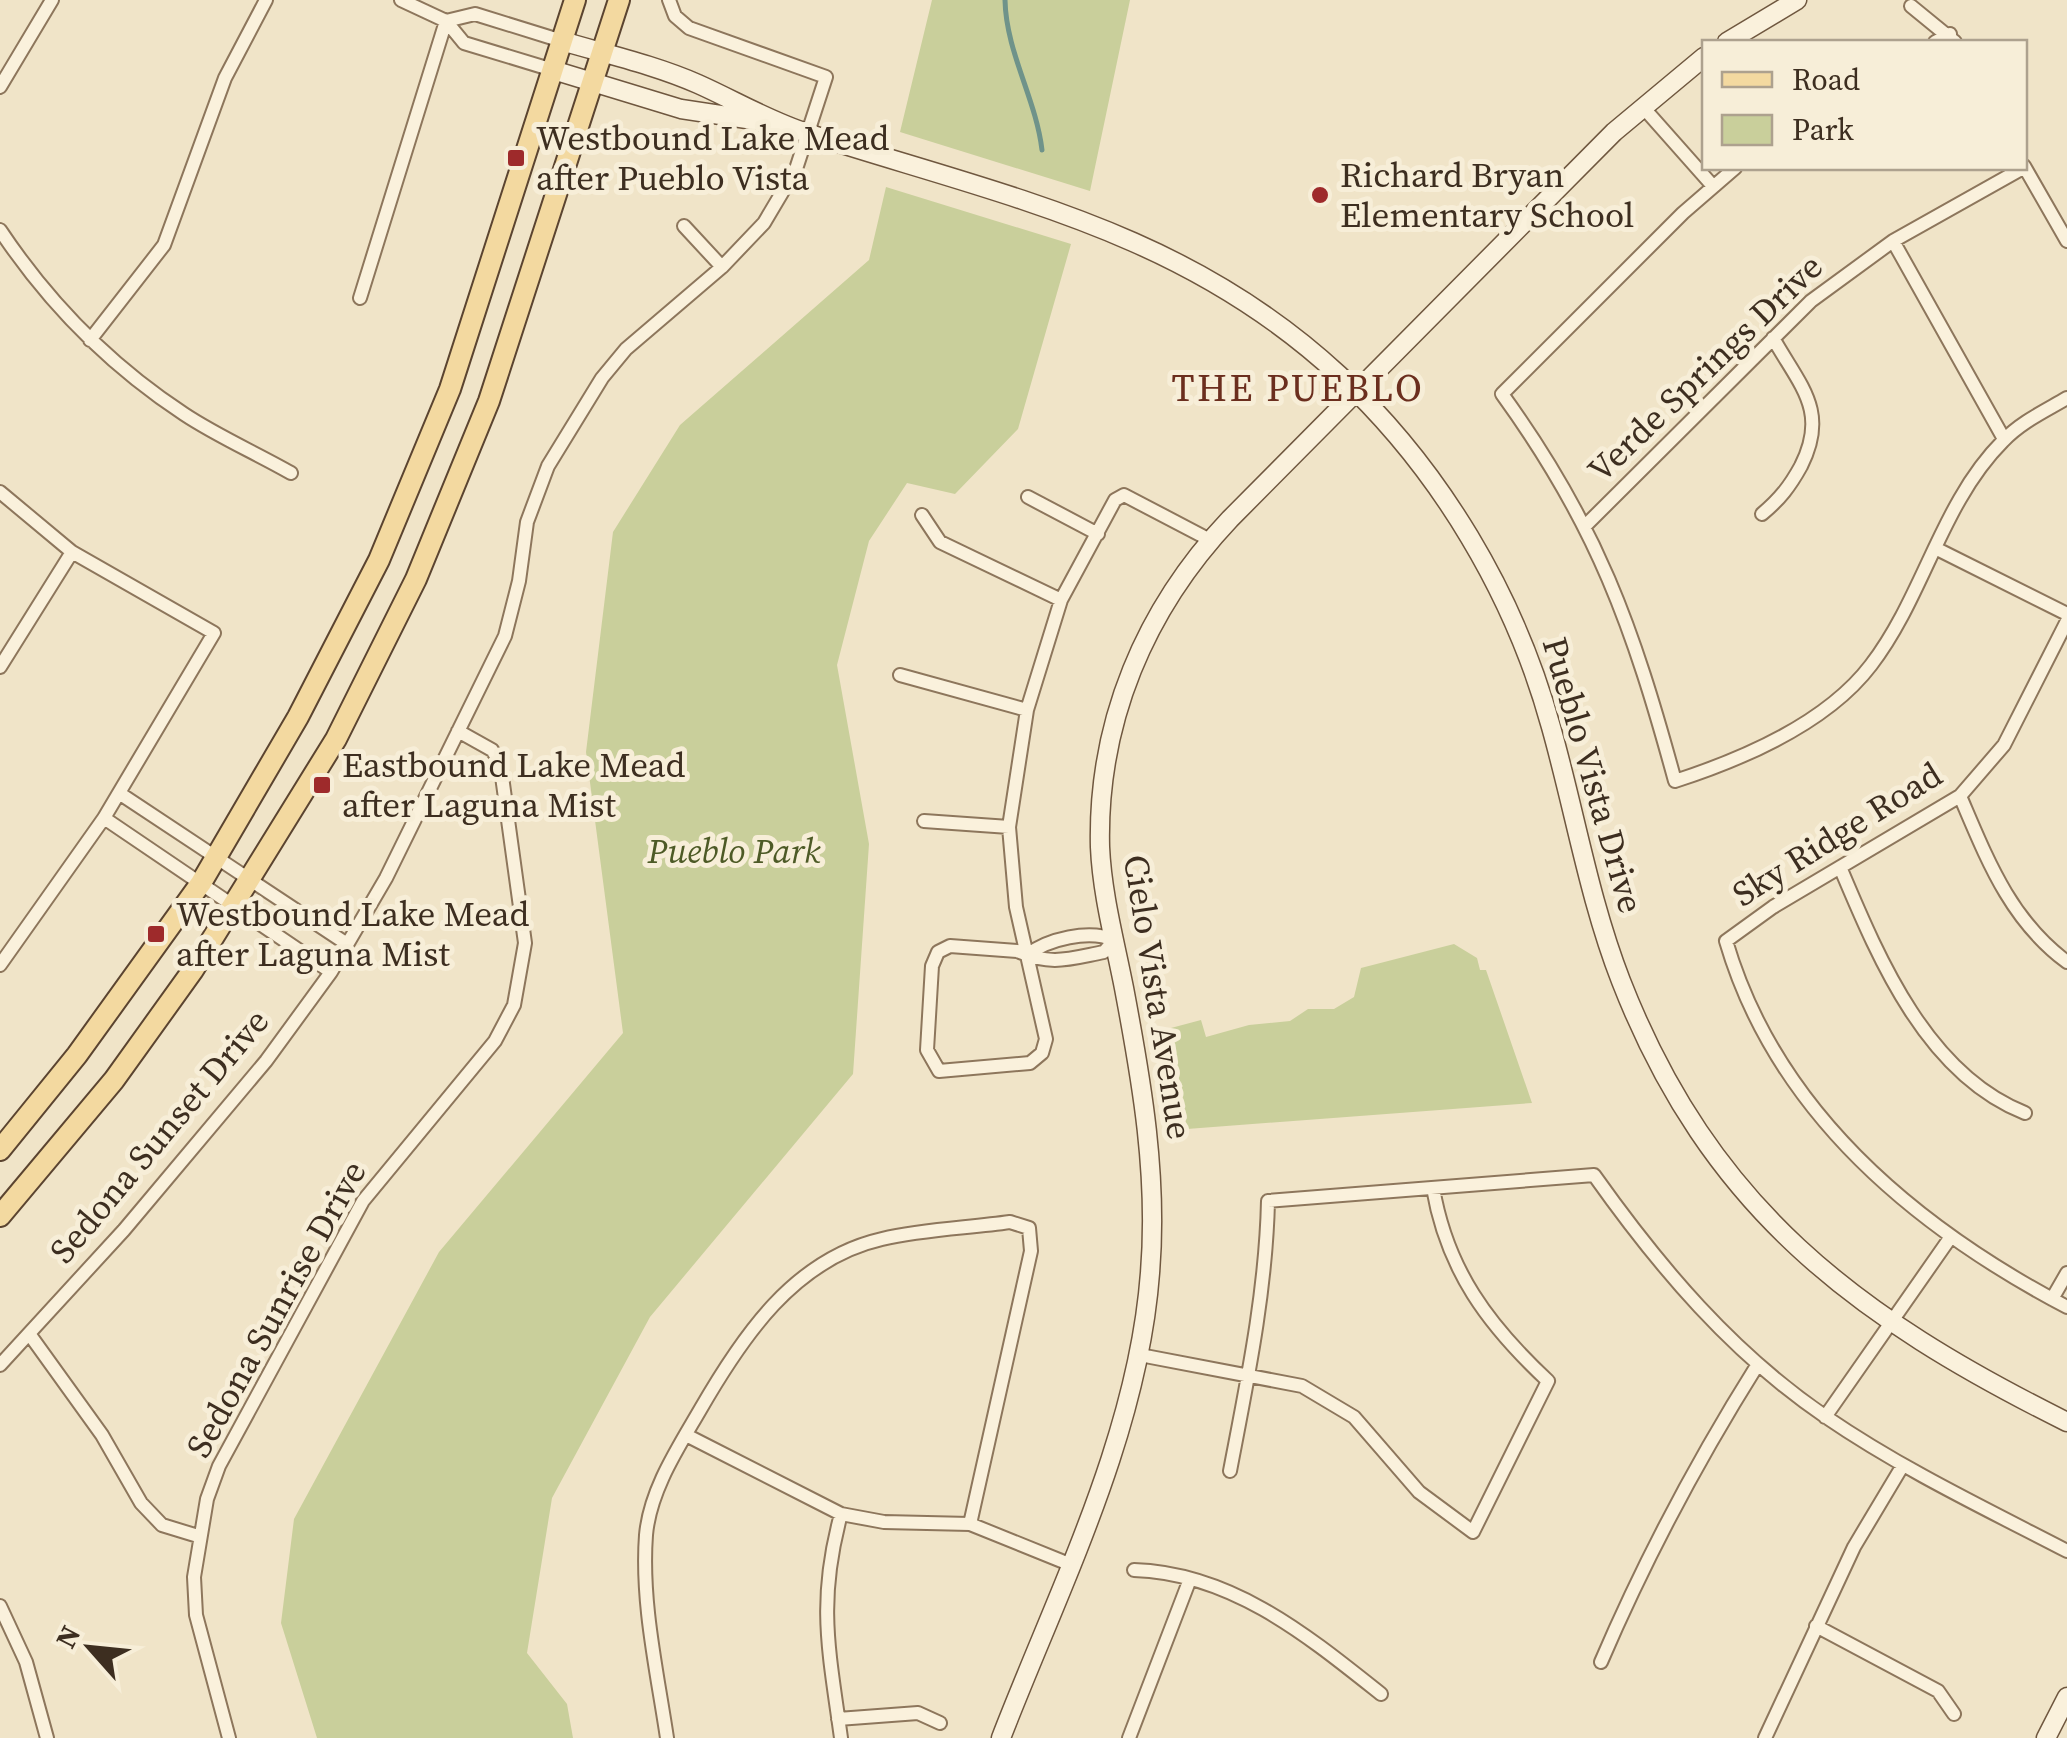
<svg xmlns="http://www.w3.org/2000/svg" width="2067" height="1738" viewBox="0 0 2067 1738" font-family="'Source Serif 4',serif">
<rect width="100%" height="100%" fill="#f0e4c8"/>
<!-- green -->
<path fill="#c9cf9b" d="M 932,0 L 1130,0 L 1090,191 L 900,132 Z
M 886,187 L 1071,244 L 1018,429 L 955,494 L 907,483 L 869,541 L 837,665 L 869,844 L 853,1074 L 650,1317 L 552,1498 L 527,1653 L 567,1704 L 573,1738 L 317,1738 L 281,1623 L 294,1519 L 439,1252 L 623,1033 L 586,752 L 613,532 L 680,425 L 869,260 Z
M 1454,944 L 1477,958 L 1480,970 L 1486,970 L 1532,1103 L 1187,1129 L 1171,1028 L 1201,1020 L 1206,1037 L 1249,1025 L 1290,1021 L 1308,1009 L 1334,1009 L 1354,997 L 1361,968 Z"/>
<g fill="none" stroke-linecap="round" stroke-linejoin="round">
<!-- stream -->
<path stroke="#6f938a" stroke-width="5" d="M 1005,0 C 1006,52 1036,99 1042,150"/>
<defs>
<path id="street" d="M 401,0 L 446,21 L 464,43 L 553,70
M 1911,6 L 1955,42
M 446,21 L 475,14 L 562,41
M 1935,42 L 1950,34
M 0,87 L 52,0
M 1642,106 L 1712,185
M 2024,166 L 2067,241
M 1735,168 L 1683,213 L 1502,394 C 1597,525 1633,627 1675,781 C 1743,759 1827,723 1871,665 C 1924,596 1941,503 2003,441 C 2021,422 2045,411 2067,398
M 684,226 L 722,267
M 0,230 C 48,302 111,366 184,414 C 217,436 256,453 291,473
M 1893,241 L 2004,439
M 360,298 L 446,21
M 90,340 L 164,245 L 225,78 L 266,0
M 0,492 L 72,552 L 214,633 L 104,818 L 0,965
M 1028,497 L 1098,534
M 1762,514 C 1780,499 1790,486 1801,466 C 1829,411 1800,386 1773,338
M 922,515 L 940,542 L 1061,600
M 1586,525 L 1811,301 L 1893,241 L 2023,168
M 1935,548 L 2067,614
M 2067,621 L 2004,745 L 1960,796 L 1773,907 L 1726,941 C 1776,1112 1915,1227 2067,1307
M 0,667 L 72,552
M 900,675 L 1027,710
M 119,793 L 347,944
M 1960,796 C 1987,859 2010,920 2067,962
M 104,818 L 331,972
M 924,821 L 1009,827
M 1840,867 C 1878,957 1926,1074 2025,1113
M 1027,955 C 1048,939 1089,929 1114,940 L 1104,952 C 1068,959 1052,966 1017,951 L 950,946 L 938,952 L 932,966 L 927,1050 L 939,1071 L 1030,1063 L 1042,1053 L 1046,1039 L 1016,907 L 1009,827 L 1027,710 L 1061,600 L 1115,500 L 1124,495 L 1210,540
M 2052,1299 L 2067,1273
M 30,1335 L 102,1435 L 141,1503 L 162,1525 L 198,1536
M 1140,1355 L 1302,1386 L 1354,1417 L 1419,1492 L 1473,1532 L 1548,1381 C 1488,1325 1447,1270 1433,1188
M 0,1365 L 124,1230 L 266,1061 L 331,972 L 386,878 L 505,636 L 519,581 L 527,522 L 548,466 L 602,378 L 626,349 L 722,267 L 764,223 L 796,169 L 826,77 L 689,28 L 675,16 L 669,0
M 1825,1417 L 1950,1238
M 686,1435 L 841,1514 L 884,1522 L 970,1524 L 1069,1564
M 1230,1471 C 1247,1382 1266,1292 1268,1201 L 1594,1175 C 1660,1268 1732,1353 1826,1417 C 1902,1469 1986,1509 2067,1551
M 841,1514 C 817,1603 829,1650 841,1738
M 1134,1570 C 1232,1573 1308,1636 1381,1694
M 0,1606 L 26,1662 L 47,1738
M 1816,1626 L 1938,1691 L 1954,1714
M 1601,1662 C 1646,1557 1697,1461 1758,1364
M 838,1719 L 918,1713 L 940,1723
M 229,1738 L 196,1615 L 194,1577 L 207,1499 L 219,1466 L 363,1201 L 495,1041 L 514,1005 L 525,943 L 500,762 L 492,750 L 458,731
M 667,1738 C 657,1671 641,1602 646,1535 C 650,1490 678,1448 700,1410 C 742,1337 794,1259 882,1239 C 923,1229 968,1228 1010,1222 L 1029,1228 L 1031,1251 L 970,1524
M 1129,1738 L 1190,1579
M 1765,1738 L 1854,1547 L 1903,1465"/>
<path id="secondary" d="M 562,41 C 606,54 655,65 698,84 C 734,100 769,121 807,133 C 1002,196 1183,230 1339,375 C 1440,469 1515,595 1551,727 C 1575,812 1589,899 1621,981 C 1710,1209 1856,1317 2067,1422
M 1727,42 L 1797,0
M 553,70 L 681,109 L 760,121
M 1001,1738 C 1059,1588 1138,1435 1150,1273 C 1158,1176 1142,1083 1124,988 C 1115,942 1102,894 1100,847 C 1097,722 1145,609 1230,519 L 1614,132 L 1704,57
M 2046,1738 L 2067,1697"/>
<path id="primary" d="M 0,1150 L 77,1055 L 201,883 L 298,717 L 379,560 L 450,389 L 575,0
M 0,1216 L 114,1080 L 193,970 L 336,739 L 416,579 L 489,401 L 619,0"/>
</defs>
<!-- street casing -->
<use href="#street" stroke="#8d765c" stroke-width="16"/>
<!-- secondary casing -->
<use href="#secondary" stroke="#6f573f" stroke-width="21"/>
<!-- primary casing -->
<use href="#primary" stroke="#5b4430" stroke-width="24"/>
<!-- street -->
<use href="#street" stroke="#faf1dc" stroke-width="12"/>
<!-- secondary -->
<use href="#secondary" stroke="#faf1dc" stroke-width="18"/>
<!-- primary -->
<use href="#primary" stroke="#f3d9a0" stroke-width="20"/>
</g>
<!-- markers -->
<g fill="#9e2a2b" stroke="#f7eed8" stroke-width="4">
<rect x="506" y="148" width="20" height="20" rx="5"/>
<circle cx="1320" cy="195" r="10"/>
<rect x="312" y="775" width="20" height="20" rx="5"/>
<rect x="146" y="924" width="20" height="20" rx="5"/>
</g>
<g text-anchor="middle" stroke-width="10" stroke-linejoin="round" paint-order="stroke">
<!-- poi labels -->
<g font-size="35" fill="#3d2e20" stroke="#f7eed8" text-anchor="start">
<text x="536" y="150">Westbound Lake Mead<tspan x="536" dy="40">after Pueblo Vista</tspan></text>
<text x="1340" y="187">Richard Bryan<tspan x="1340" dy="40">Elementary School</tspan></text>
<text x="342" y="777">Eastbound Lake Mead<tspan x="342" dy="40">after Laguna Mist</tspan></text>
<text x="176" y="926">Westbound Lake Mead<tspan x="176" dy="40">after Laguna Mist</tspan></text>
</g>
<!-- street labels -->
<g font-size="35" fill="#3d2e20" stroke="#f7eed8">
<text transform="translate(1705 368) rotate(-44)" y="12">Verde Springs Drive</text>
<text transform="translate(1593 775) rotate(74)" y="12">Pueblo Vista Drive</text>
<text transform="translate(1837 834) rotate(-32)" y="12">Sky Ridge Road</text>
<text transform="translate(1158 997) rotate(81)" y="12">Cielo Vista Avenue</text>
<text transform="translate(159 1136) rotate(-50)" y="12">Sedona Sunset Drive</text>
<text transform="translate(276 1309) rotate(-61)" y="12">Sedona Sunrise Drive</text>
</g>
<!-- park labels -->
<g font-size="35" font-style="italic" fill="#4d5a26" stroke="#f7eed8">
<text x="734" y="863">Pueblo Park</text>
</g>
<!-- neighbourhood labels -->
<g font-size="38" letter-spacing="2.5" fill="#6b2e1e" stroke="#f7eed8">
<text x="1298" y="401">THE PUEBLO</text>
</g>
</g>
<!-- legend -->
<rect x="1702" y="40" width="325" height="130" fill="#f7eed8" stroke="#ada18e" stroke-width="2.5"/>
<rect x="1722" y="72" width="50" height="15" fill="#f3d9a0" stroke="#ada18e" stroke-width="2.5"/>
<text x="1792" y="90" font-size="30" fill="#3d2e20">Road</text>
<rect x="1722" y="115" width="50" height="30" fill="#c9cf9b" stroke="#ada18e" stroke-width="2.5"/>
<text x="1792" y="140" font-size="30" fill="#3d2e20">Park</text>
<!-- north arrow -->
<g transform="translate(90 1648) rotate(297)" stroke="#f7eed8" stroke-width="8" paint-order="stroke">
<path d="M0-8L18 38L0 25L-18 38Z" fill="#3d2e20"/>
<text y="-15" font-size="28" font-weight="bold" text-anchor="middle" fill="#3d2e20">N</text>
</g>
</svg>
